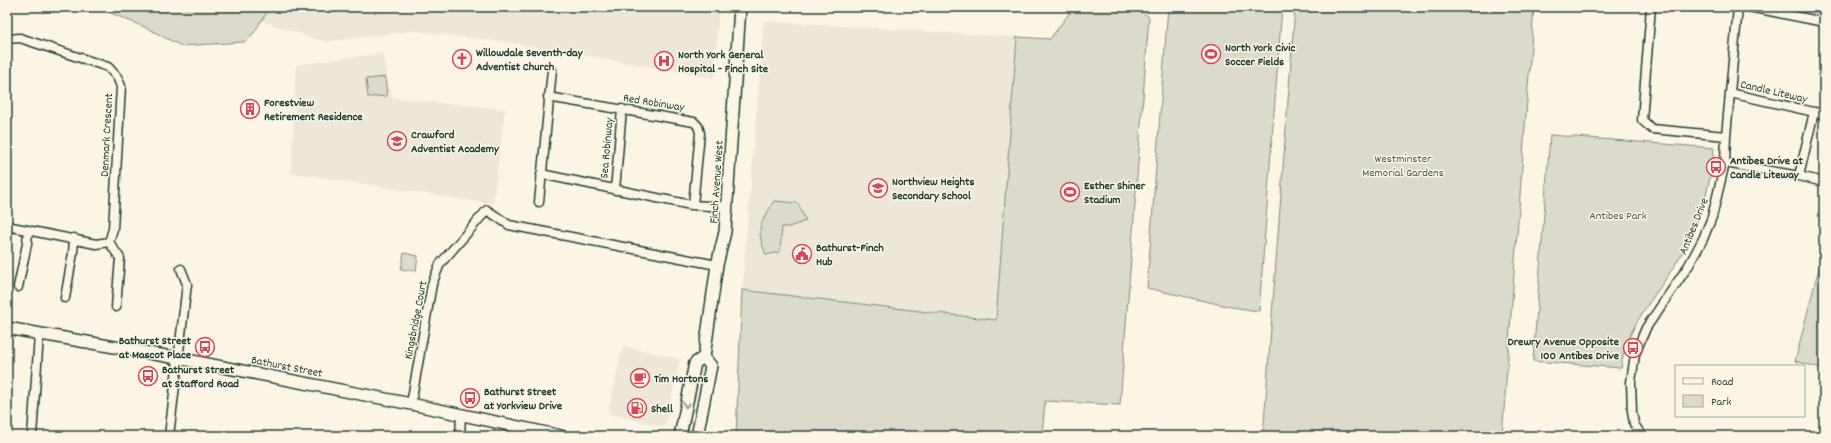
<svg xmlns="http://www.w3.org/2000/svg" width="1831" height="443" viewBox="0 0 1831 443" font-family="Dekko,sans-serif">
<rect width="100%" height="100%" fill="#fcf5e5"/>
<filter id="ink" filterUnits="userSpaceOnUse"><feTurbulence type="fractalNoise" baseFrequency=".025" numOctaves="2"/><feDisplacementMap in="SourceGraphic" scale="8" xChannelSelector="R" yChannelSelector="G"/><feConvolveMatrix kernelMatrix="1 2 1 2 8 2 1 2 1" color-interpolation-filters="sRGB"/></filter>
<g filter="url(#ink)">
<!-- built -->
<path fill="#ece7d8" d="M 270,7 L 719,7 L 714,78 L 513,43 L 413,31 L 325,42 L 261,21 Z
M 764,21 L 1017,37 L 996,320 L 742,290 Z
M 382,53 L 392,98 L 505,109 L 493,204 L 291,173 L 296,65 Z
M 623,346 L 680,359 L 665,427 L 608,414 Z"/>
<!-- green -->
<path fill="#dcdacc" stroke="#7e8c80" d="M 96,7 L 270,7 L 253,34 L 244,42 L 181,46 L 147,28 Z
M 1074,7 L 1135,7 L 1149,17 L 1120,405 L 1045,401 L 1042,436 L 736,436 L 742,290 L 996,320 L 1017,37 L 1050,39 Z
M 1168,7 L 1282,7 L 1259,311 L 1231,307 L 1147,288 Z
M 1295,7 L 1534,7 L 1502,436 L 1263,436 Z
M 385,77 L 387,96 L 368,97 L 366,79 Z
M 1550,135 L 1714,148 C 1711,188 1698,229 1676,263 C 1655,298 1626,326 1621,368 L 1533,361 Z
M 774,201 L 798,203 L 806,221 L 789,227 L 782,227 L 780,252 L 766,255 C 755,227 760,226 774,201 Z
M 1824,248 L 1824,369 L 1795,361 Z
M 404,253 L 418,256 L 416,271 L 401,269 Z"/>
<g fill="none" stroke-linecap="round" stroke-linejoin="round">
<defs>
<path id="minor" d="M 1651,7 L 1642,120 L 1652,129 L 1726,136
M 1749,7 L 1824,22
M 7,39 L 20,38 L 108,67 L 117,77 L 121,86 L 113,229 L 109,242
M 548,97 L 694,122 L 698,126 L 700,133 L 693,205
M 1814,112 L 1824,114
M 1725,163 L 1799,176 L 1814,112 L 1730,93
M 541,174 L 691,205 L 727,207
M 1799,176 L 1824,182
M 615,190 L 622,109
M 539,202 L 552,70
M 7,226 L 96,244 L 109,242
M 109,242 L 120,258 L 116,307
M 18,287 L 27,244 L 28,230
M 65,298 L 73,253 L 74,238
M 411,404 L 432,284 L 440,264 L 487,210 L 509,225 L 717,265
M 32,436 L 39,335
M 169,436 L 187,284 L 181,269
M 460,436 L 461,415
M 1642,436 L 1634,424 L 1632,411 L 1631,382 L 1635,354 L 1646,328 L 1689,265 L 1703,239 L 1712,217 L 1725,163 L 1726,136 L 1738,7"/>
<path id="secondary" d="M 7,328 L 177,358 L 411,404 L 561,436
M 680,436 L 695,363 L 704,357 L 717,265 L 725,232 L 740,7
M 697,436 L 711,366 L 704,357"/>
</defs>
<!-- minor casing -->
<use href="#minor" stroke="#1f3d34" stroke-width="11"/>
<!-- secondary casing -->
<use href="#secondary" stroke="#1f3d34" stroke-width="14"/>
<!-- minor -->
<use href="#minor" stroke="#fcf5e5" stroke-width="8"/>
<!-- secondary -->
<use href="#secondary" stroke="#fcf5e5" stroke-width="11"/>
</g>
<!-- one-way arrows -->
<defs><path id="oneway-chevron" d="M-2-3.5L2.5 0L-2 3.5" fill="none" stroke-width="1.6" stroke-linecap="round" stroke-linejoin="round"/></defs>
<use stroke="#8e998c" href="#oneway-chevron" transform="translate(686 405) rotate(102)"/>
</g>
<!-- icons -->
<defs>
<symbol id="stadium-ring" viewBox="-11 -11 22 22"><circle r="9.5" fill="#fcf5e5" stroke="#d1495b" stroke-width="1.5"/><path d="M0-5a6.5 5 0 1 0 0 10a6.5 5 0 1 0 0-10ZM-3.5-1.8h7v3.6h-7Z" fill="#d1495b"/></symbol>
<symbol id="church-ring" viewBox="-11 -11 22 22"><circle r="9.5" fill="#fcf5e5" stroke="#d1495b" stroke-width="1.5"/><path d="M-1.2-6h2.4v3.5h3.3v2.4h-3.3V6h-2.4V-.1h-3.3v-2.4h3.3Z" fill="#d1495b"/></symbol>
<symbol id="hospital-ring" viewBox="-11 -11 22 22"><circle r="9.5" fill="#fcf5e5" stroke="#d1495b" stroke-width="1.5"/><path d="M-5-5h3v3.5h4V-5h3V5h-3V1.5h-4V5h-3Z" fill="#d1495b"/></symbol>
<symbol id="building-ring" viewBox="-11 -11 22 22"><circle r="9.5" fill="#fcf5e5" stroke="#d1495b" stroke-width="1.5"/><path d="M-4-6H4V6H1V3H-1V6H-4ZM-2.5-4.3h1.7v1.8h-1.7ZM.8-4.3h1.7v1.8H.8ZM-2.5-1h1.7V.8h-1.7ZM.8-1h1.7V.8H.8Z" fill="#d1495b"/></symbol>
<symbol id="school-ring" viewBox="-11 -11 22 22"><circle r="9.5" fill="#fcf5e5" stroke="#d1495b" stroke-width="1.5"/><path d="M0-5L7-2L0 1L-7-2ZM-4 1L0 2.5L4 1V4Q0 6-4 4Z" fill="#d1495b"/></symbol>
<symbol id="bus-ring" viewBox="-11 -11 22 22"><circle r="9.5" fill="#fcf5e5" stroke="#d1495b" stroke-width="1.5"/><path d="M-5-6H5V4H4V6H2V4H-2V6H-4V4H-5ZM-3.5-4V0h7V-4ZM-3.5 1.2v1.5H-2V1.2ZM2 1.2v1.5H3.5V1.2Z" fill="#d1495b"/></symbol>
<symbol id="civic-ring" viewBox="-11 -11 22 22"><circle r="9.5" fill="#fcf5e5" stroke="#d1495b" stroke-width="1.5"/><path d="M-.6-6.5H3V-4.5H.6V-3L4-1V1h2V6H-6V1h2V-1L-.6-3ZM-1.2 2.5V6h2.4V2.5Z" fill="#d1495b"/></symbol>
<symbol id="cafe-ring" viewBox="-11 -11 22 22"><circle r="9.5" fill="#fcf5e5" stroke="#d1495b" stroke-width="1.5"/><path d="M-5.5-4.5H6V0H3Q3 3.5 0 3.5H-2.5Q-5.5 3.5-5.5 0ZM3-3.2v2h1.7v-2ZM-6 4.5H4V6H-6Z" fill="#d1495b"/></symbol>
<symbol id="fuel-ring" viewBox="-11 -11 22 22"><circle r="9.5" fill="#fcf5e5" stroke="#d1495b" stroke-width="1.5"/><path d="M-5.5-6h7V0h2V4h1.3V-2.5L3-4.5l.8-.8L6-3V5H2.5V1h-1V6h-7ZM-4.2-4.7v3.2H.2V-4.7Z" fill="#d1495b"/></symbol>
</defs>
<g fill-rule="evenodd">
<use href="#stadium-ring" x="1200" y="43" width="22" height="22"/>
<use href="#church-ring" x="451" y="48" width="22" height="22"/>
<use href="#hospital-ring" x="653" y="50" width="22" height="22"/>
<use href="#building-ring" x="239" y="98" width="22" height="22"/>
<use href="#school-ring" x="386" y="130" width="22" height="22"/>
<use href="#bus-ring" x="1705" y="156" width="22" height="22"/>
<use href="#school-ring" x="867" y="177" width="22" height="22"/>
<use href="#stadium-ring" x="1059" y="181" width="22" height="22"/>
<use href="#civic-ring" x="791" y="243" width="22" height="22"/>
<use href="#bus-ring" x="194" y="336" width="22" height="22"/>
<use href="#bus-ring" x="1622" y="337" width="22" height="22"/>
<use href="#bus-ring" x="137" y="365" width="22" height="22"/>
<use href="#cafe-ring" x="629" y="367" width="22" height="22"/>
<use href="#bus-ring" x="459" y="387" width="22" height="22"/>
<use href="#fuel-ring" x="626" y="397" width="22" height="22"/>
</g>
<g text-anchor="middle" stroke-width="3" stroke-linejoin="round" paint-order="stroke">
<!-- poi labels -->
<g font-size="12" font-weight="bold" fill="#1f3d34" stroke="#fcf5e5" text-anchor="start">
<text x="1225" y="51">North York Civic<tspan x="1225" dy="14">Soccer Fields</tspan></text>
<text x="476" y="56">Willowdale Seventh-day<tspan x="476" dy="14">Adventist Church</tspan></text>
<text x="678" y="58">North York General<tspan x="678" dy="14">Hospital - Finch Site</tspan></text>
<text x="264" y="106">Forestview<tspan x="264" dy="14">Retirement Residence</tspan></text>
<text x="411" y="138">Crawford<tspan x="411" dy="14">Adventist Academy</tspan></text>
<text x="1730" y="164">Antibes Drive at<tspan x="1730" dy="14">Candle Liteway</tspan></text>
<text x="892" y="185">Northview Heights<tspan x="892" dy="14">Secondary School</tspan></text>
<text x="1084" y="189">Esther Shiner<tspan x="1084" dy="14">Stadium</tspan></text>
<text x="816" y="251">Bathurst-Finch<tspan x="816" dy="14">Hub</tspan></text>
<text x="191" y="344" text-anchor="end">Bathurst Street<tspan x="191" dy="14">at Mascot Place</tspan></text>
<text x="1619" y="345" text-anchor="end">Drewry Avenue Opposite<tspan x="1619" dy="14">100 Antibes Drive</tspan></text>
<text x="162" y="373">Bathurst Street<tspan x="162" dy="14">at Stafford Road</tspan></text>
<text x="654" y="382">Tim Hortons</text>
<text x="484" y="395">Bathurst Street<tspan x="484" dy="14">at Yorkview Drive</tspan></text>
<text x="651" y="412">Shell</text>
</g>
<!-- street labels -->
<g font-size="12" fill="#1f3d34" stroke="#fcf5e5">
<text transform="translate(1774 91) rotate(13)" y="4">Candle Liteway</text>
<text transform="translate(654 102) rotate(9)" y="4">Red Robinway</text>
<text transform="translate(106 135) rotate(-87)" y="4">Denmark Crescent</text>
<text transform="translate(606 148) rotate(-85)" y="4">Sea Robinway</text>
<text transform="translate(716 182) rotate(-86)" y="4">Finch Avenue West</text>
<text transform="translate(1693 226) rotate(-68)" y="4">Antibes Drive</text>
<text transform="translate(415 320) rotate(-79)" y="4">Kingsbridge Court</text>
<text transform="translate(287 366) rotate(11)" y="4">Bathurst Street</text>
</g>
<!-- park labels -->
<g font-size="12" fill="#455c52" stroke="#fcf5e5">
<text x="1403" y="162">Westminster<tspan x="1403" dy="14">Memorial Gardens</tspan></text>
<text x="1618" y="219">Antibes Park</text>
</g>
</g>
<!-- margin -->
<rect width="1831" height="443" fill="none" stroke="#fcf5e5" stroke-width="24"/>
<rect x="12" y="12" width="1807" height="419" fill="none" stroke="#1f3d34" stroke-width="1.5" filter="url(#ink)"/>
<!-- legend -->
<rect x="1675" y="365" width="130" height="52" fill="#fcf5e5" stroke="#a4ab9e"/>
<rect x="1683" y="378" width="20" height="6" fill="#fcf5e5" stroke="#a4ab9e"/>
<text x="1711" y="385" font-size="12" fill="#1f3d34">Road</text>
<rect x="1683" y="395" width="20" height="12" fill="#dcdacc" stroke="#a4ab9e"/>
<text x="1711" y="405" font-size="12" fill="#1f3d34">Park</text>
</svg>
